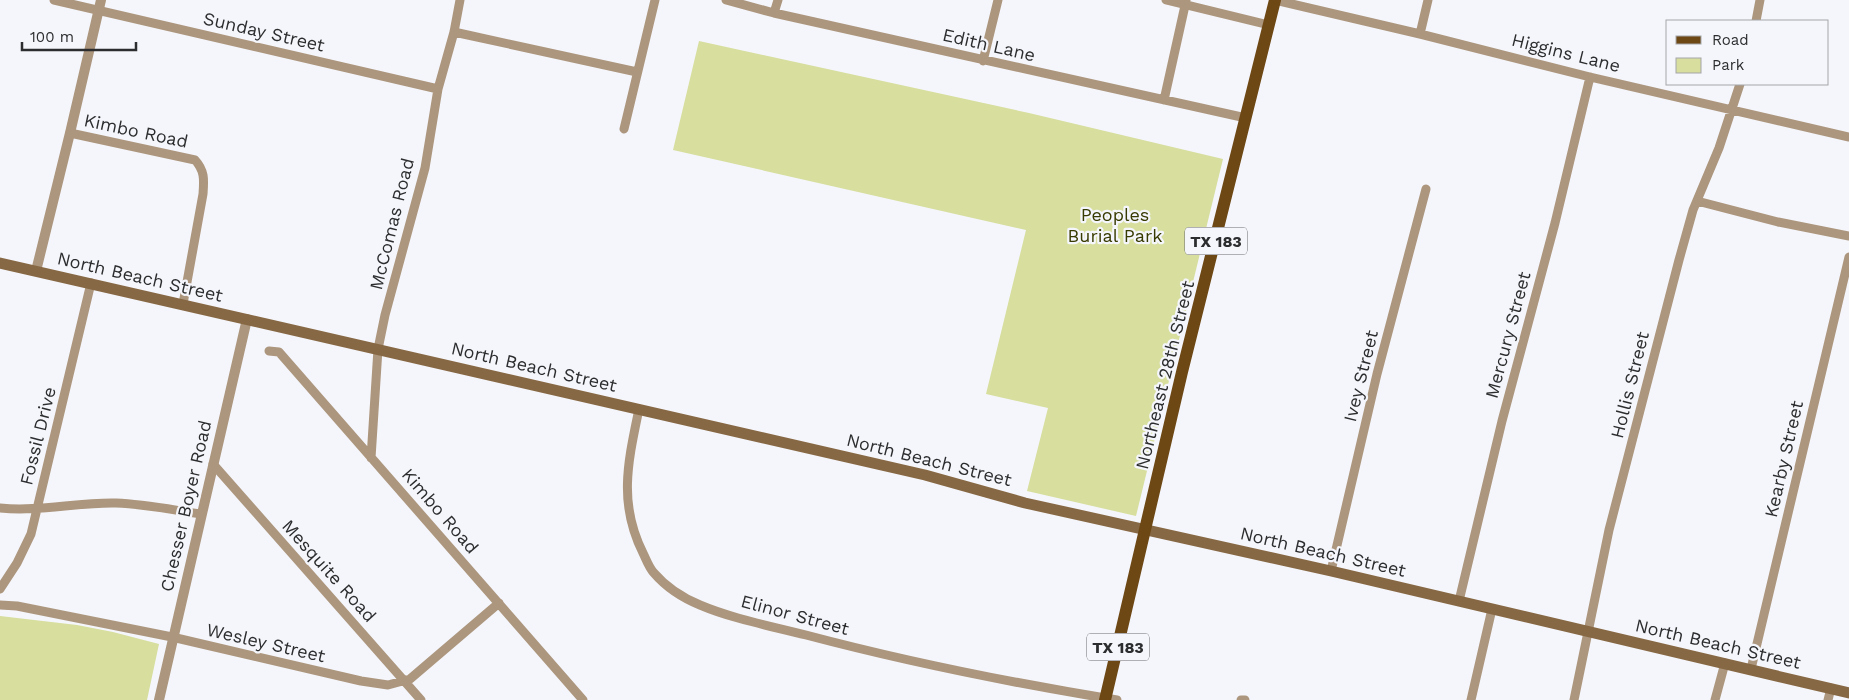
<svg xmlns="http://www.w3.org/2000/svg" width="1849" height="700" viewBox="0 0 1849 700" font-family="'Work Sans',sans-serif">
<rect width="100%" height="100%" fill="#f5f6fb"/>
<!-- green -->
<path fill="#d7de9e" d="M 699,41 L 1029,113 L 1223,159 L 1136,516 L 1027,491 L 1048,408 L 986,394 L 1026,230 L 673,150 Z
M 0,616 L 77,625 L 113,632 L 159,644 L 147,700 L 0,700 Z"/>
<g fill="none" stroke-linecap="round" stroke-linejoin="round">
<!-- minor -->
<path stroke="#ac967e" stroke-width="9" d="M 54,0 L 438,89
M 726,0 L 774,13 L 1246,118
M 1166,0 L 1269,25
M 1275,0 L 1420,34 L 1590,77 L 1849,137
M 774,13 L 778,0
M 1756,21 L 1760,0
M 454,32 L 637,72
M 1420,34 L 1428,0
M 983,61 L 998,0
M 1164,100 L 1186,1
M 624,129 L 655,0
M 70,133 L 195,160 C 205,171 204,180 203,194 L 183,304
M 1697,201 L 1778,222 L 1849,236
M 269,351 L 279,352 L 583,700
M 639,409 C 628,462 618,503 643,553 C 646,559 649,568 654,573 C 666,587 683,598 700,605 C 733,619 771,626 806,635 C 908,662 1013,683 1117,700
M 371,458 L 378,349 L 385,315 L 425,168 L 438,89 L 454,32 L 460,0
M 213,464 L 421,700
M 0,508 C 39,512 77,502 116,503 C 145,504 173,510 201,514
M 1331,571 L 1377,374 L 1426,189
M 0,589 L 17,563 L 31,534 L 91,283
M 1459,601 L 1502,421 L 1555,223 L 1590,77
M 0,605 L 17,606 L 172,637 L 361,681 L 388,685 L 410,679 L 499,603
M 1751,669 L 1849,257
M 1241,700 L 1245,700
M 1471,700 L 1492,609
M 1574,700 L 1609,530 L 1679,260 L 1693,210 L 1719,148 L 1740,84
M 1715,700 L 1725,663
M 1828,700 L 1831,688"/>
<!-- tertiary -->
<path stroke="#ac967e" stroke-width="10" d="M 36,271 L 70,133 L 101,0
M 159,700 L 247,319"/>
<!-- secondary -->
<path stroke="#876844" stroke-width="11" d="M 0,263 L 925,475 L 1025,503 L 1331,571 L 1849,693"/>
<!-- primary -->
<path stroke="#6d4815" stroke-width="12" d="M 1105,700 L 1182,372 L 1275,0"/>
</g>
<g text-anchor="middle" stroke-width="4.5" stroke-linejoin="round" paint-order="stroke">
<!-- shield labels -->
<g fill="#f5f6fb" stroke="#68696c" stroke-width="1">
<rect x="1185" y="227.5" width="62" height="27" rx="4"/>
<rect x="1087" y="633.5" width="62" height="27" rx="4"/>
</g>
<g font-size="16" font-weight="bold" fill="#2c2d2e">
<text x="1216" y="247">TX 183</text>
<text x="1118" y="653">TX 183</text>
</g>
<!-- street labels -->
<g font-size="18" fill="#2c2d2e" stroke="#f5f6fb">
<text transform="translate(264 32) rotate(13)" y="6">Sunday Street</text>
<text transform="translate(989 45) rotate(13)" y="6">Edith Lane</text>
<text transform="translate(1566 53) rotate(14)" y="6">Higgins Lane</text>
<text transform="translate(136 131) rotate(12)" y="6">Kimbo Road</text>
<text transform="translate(392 224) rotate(-76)" y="6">McComas Road</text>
<text transform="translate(140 277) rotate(13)" y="6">North Beach Street</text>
<text transform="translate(1508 335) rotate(-75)" y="6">Mercury Street</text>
<text transform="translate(534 367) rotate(13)" y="6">North Beach Street</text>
<text transform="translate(1165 375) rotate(-76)" y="6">Northeast 28th Street</text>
<text transform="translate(1361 376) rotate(-76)" y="6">Ivey Street</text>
<text transform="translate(1630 385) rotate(-76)" y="6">Hollis Street</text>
<text transform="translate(38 436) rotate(-76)" y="6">Fossil Drive</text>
<text transform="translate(1784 459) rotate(-77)" y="6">Kearby Street</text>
<text transform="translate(929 460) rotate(14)" y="6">North Beach Street</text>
<text transform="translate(186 506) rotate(-77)" y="6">Chesser Boyer Road</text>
<text transform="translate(440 511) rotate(49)" y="6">Kimbo Road</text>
<text transform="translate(1323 552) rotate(13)" y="6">North Beach Street</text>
<text transform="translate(329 571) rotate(48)" y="6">Mesquite Road</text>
<text transform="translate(795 615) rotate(15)" y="6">Elinor Street</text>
<text transform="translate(266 643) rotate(13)" y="6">Wesley Street</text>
<text transform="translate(1718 644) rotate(13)" y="6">North Beach Street</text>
</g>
<!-- park labels -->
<g font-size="18" fill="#383b01" stroke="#f5f6fb">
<text x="1115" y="221">Peoples<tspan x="1115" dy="21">Burial Park</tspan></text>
</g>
</g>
<!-- legend -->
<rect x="1666" y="20" width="162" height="65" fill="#f5f6fb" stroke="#a5a6a9"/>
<rect x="1676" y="36" width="25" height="8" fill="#6d4815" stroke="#a5a6a9"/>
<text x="1712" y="45" font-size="15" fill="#2c2d2e">Road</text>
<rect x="1676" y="58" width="25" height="15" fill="#d7de9e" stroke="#a5a6a9"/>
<text x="1712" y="70" font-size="15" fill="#2c2d2e">Park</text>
<!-- scale -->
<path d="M22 42v8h114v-8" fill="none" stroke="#2c2d2e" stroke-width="2.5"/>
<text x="30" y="42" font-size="15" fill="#2c2d2e" stroke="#f5f6fb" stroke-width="4" paint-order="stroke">100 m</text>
</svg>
